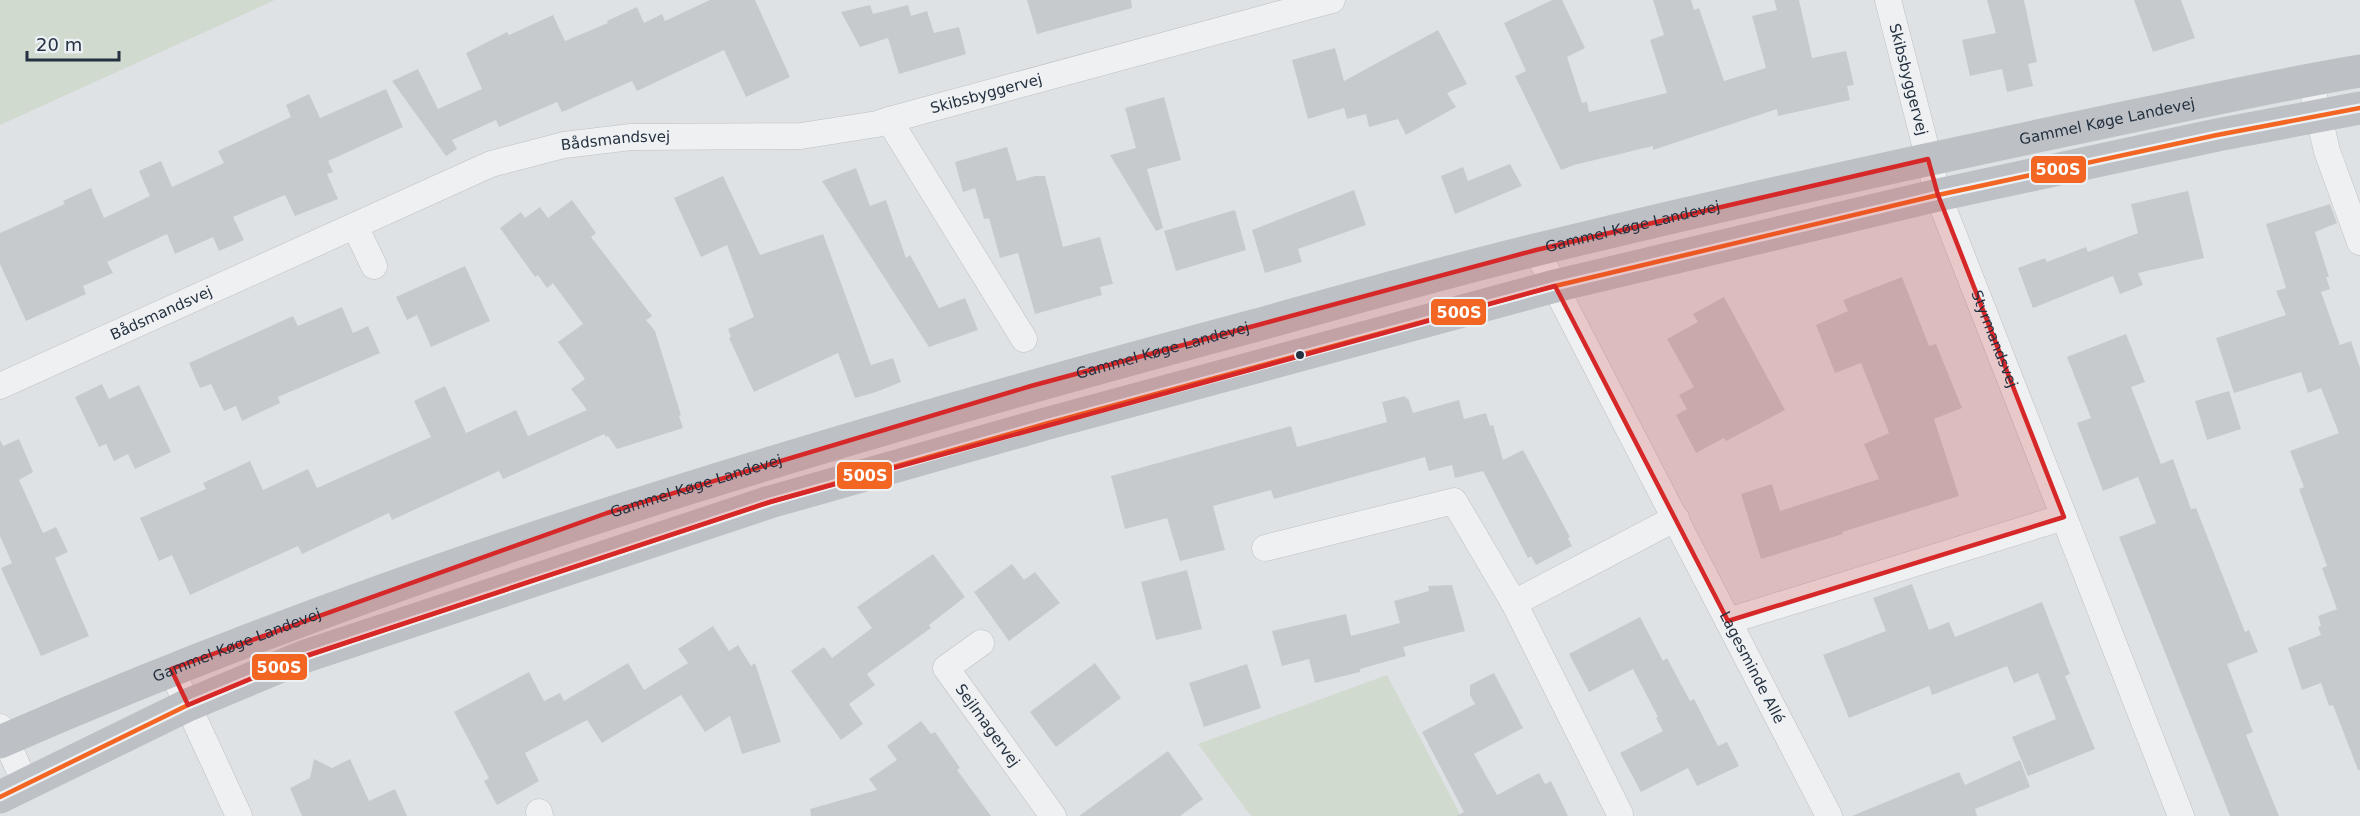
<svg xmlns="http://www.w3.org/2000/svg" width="2360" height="816" viewBox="0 0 2360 816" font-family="'DejaVu Sans',sans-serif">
<rect width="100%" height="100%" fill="#dfe2e5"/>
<!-- green -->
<path fill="#d0dace" d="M 0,0 L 275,0 L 0,125 Z
M 1387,675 L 1461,816 L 1251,816 L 1198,744 Z"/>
<!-- building -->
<path fill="#c7cacd" d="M 710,0 L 755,0 L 790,77 L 746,97 L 724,50 L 637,91 L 632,81 L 562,112 L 557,102 L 499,127 L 496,120 L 452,140 L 457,149 L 446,156 L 392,81 L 418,69 L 438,109 L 482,89 L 466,53 L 507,32 L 509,35 L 553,15 L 565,41 L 608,23 L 607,21 L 637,7 L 644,23 L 662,14 L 665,21 Z
M 1027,0 L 1131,0 L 1132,8 L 1037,34 Z
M 1552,0 L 1562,0 L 1585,48 L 1567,57 L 1582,103 L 1587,102 L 1589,112 L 1667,93 L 1650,40 L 1664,35 L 1653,0 L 1691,0 L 1694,10 L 1699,8 L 1724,81 L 1766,68 L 1752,16 L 1777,10 L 1774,0 L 1799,0 L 1812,58 L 1846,51 L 1854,85 L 1847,86 L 1850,100 L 1778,116 L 1777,109 L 1653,150 L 1653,146 L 1574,165 L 1561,170 L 1515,76 L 1526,71 L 1504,23 Z
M 1987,0 L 2024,0 L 2037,62 L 2028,64 L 2033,86 L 2007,92 L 2002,69 L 1970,76 L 1962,40 L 1996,33 Z
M 2134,0 L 2181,0 L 2195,38 L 2153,52 Z
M 870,5 L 873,14 L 908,5 L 911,16 L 927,11 L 934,33 L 959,27 L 966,54 L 899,74 L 888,38 L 860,47 L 841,12 Z
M 1438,30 L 1467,84 L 1447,93 L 1456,107 L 1406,135 L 1398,119 L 1369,127 L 1366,114 L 1347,119 L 1344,108 L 1308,119 L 1292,60 L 1335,48 L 1344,81 Z
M 386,89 L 403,127 L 328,161 L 333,172 L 327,174 L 338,199 L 295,216 L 285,195 L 233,217 L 244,240 L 219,251 L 213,237 L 175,254 L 167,234 L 107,262 L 113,273 L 83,286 L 86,294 L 26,321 L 0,264 L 0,233 L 65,204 L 63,201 L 91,188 L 104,218 L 150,196 L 139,171 L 161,161 L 172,187 L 224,163 L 218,151 L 291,117 L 286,105 L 309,94 L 320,118 Z
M 1164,97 L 1181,160 L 1147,169 L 1163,228 L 1156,231 L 1110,155 L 1136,148 L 1125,108 Z
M 1007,147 L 1017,181 L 1035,176 L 1045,176 L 1063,247 L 1100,237 L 1113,284 L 1100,287 L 1102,295 L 1035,314 L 1018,253 L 1000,258 L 989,218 L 984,219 L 975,188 L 963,192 L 955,162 Z
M 1510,164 L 1522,186 L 1455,214 L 1441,176 L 1463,167 L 1468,181 Z
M 856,168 L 870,206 L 886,200 L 906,258 L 910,255 L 939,308 L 965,298 L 978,330 L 929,347 L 822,181 Z
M 723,176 L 760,255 L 823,234 L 871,365 L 893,358 L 901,382 L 876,392 L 855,398 L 838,353 L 754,392 L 729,338 L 731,337 L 728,329 L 754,317 L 727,245 L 701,257 L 674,198 Z
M 1354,190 L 1366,225 L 1298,249 L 1302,262 L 1265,273 L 1252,230 Z
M 2188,191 L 2204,258 L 2138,273 L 2143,285 L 2120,294 L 2113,276 L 2033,308 L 2018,268 L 2045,258 L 2047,262 L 2086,247 L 2088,252 L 2138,233 L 2131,204 Z
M 572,200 L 596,233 L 591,237 L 652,316 L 646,320 L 655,331 L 681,415 L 679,416 L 683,428 L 617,449 L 608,436 L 606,437 L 604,434 L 503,479 L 499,471 L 392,520 L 389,513 L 302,554 L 298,546 L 190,595 L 172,555 L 159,561 L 140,518 L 206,489 L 203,483 L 250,461 L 263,490 L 308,469 L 317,488 L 431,437 L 414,401 L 445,386 L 466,433 L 516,410 L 528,436 L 587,410 L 571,389 L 585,379 L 558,342 L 583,324 L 553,283 L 547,288 L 538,275 L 535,277 L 500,228 L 521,212 L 525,218 L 540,207 L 548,218 Z
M 2330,204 L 2337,223 L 2315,232 L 2329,277 L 2326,277 L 2330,289 L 2321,292 L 2340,345 L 2351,341 L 2360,368 L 2360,770 L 2358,770 L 2333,705 L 2329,706 L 2321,683 L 2302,690 L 2288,648 L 2321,635 L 2318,627 L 2321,626 L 2318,616 L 2337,609 L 2322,568 L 2327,566 L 2299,489 L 2304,487 L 2290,451 L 2339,433 L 2321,388 L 2308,393 L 2301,372 L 2234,393 L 2216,338 L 2286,315 L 2276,291 L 2286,288 L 2266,224 Z
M 1235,210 L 1246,250 L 1176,271 L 1164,231 Z
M 465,266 L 490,321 L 431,347 L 417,315 L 407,320 L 396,297 Z
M 1902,277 L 1929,346 L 1936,344 L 1962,408 L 1934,419 L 1959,496 L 1842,532 L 1843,534 L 1761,559 L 1741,494 L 1772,484 L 1780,511 L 1879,479 L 1864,444 L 1889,433 L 1861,363 L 1835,373 L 1816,325 L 1848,311 L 1843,300 Z
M 1724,297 L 1785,410 L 1726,441 L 1724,438 L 1696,453 L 1676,415 L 1687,409 L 1679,395 L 1694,387 L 1667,339 L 1698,322 L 1693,314 Z
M 342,307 L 353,333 L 368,326 L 380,353 L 278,397 L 280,403 L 242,421 L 236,406 L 224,411 L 211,384 L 200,388 L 189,363 L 293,316 L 298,326 Z
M 2126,334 L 2145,382 L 2131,387 L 2161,464 L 2173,459 L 2191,509 L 2196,508 L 2245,632 L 2249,630 L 2258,652 L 2227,664 L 2253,732 L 2246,735 L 2279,816 L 2230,816 L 2119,537 L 2156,523 L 2138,477 L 2103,491 L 2077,423 L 2091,418 L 2067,357 Z
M 102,384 L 109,399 L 139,385 L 171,452 L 135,469 L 128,454 L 114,461 L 106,444 L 99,447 L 75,397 Z
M 2229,391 L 2241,429 L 2207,440 L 2195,401 Z
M 1405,396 L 1406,399 L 1408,398 L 1413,413 L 1459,400 L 1464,419 L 1486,413 L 1490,426 L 1493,425 L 1503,460 L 1523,450 L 1570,537 L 1568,538 L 1572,546 L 1536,565 L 1531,556 L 1528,558 L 1483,471 L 1455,478 L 1452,465 L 1429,471 L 1425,457 L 1274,499 L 1271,490 L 1213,506 L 1225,550 L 1180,561 L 1167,518 L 1125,529 L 1111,476 L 1291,426 L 1297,447 L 1387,422 L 1382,402 Z
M 19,439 L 33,472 L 19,480 L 43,533 L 56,527 L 68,552 L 55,558 L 89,636 L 41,656 L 1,568 L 12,563 L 0,536 L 0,440 L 3,446 Z
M 933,554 L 965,597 L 929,625 L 931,628 L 867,674 L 875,685 L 849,704 L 863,724 L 841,740 L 791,671 L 824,647 L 832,658 L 872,628 L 857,607 Z
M 1012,564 L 1024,580 L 1035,572 L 1060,603 L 1009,641 L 974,592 Z
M 1187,570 L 1202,629 L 1156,640 L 1141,582 Z
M 1912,584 L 1929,630 L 1949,622 L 1955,637 L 2042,602 L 2070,674 L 2065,676 L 2095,749 L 2028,776 L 2012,737 L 2056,719 L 2038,673 L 2014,683 L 2007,666 L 1932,695 L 1929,686 L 1849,718 L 1823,655 L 1886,631 L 1873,598 Z
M 1452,585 L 1465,631 L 1403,647 L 1406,656 L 1360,669 L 1360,672 L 1315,683 L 1309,659 L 1282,666 L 1272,631 L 1346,614 L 1351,636 L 1400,623 L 1394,601 L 1429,591 L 1428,586 Z
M 1640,617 L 1663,661 L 1667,658 L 1690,701 L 1694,699 L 1718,746 L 1727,742 L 1739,766 L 1697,786 L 1688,768 L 1641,792 L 1620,753 L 1663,731 L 1656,718 L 1658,717 L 1633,669 L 1589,692 L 1569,654 Z
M 713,626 L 729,651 L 738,645 L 751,666 L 755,663 L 781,742 L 742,754 L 730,716 L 705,732 L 681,695 L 602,743 L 587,720 L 525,753 L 539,781 L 497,805 L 484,781 L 489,778 L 454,712 L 529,672 L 544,701 L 560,693 L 564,701 L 628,663 L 644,690 L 688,663 L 678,649 Z
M 1095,663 L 1121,698 L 1056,747 L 1030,712 Z
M 1247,664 L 1261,708 L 1204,727 L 1189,683 Z
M 1494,673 L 1523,728 L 1474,754 L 1497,795 L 1539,773 L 1545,784 L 1551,781 L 1568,816 L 1456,816 L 1464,812 L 1422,732 L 1475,704 L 1470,695 L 1470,685 Z
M 921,721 L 931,734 L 935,732 L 960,768 L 957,770 L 991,816 L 811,816 L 810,809 L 877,790 L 869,779 L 897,760 L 887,746 Z
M 1168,751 L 1203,799 L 1180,816 L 1079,816 Z
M 314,759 L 332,768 L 350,759 L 369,801 L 395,789 L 407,816 L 302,816 L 290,788 L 310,778 Z
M 2020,760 L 2030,787 L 1975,809 L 1977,816 L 1852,816 L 1959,772 L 1965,785 Z"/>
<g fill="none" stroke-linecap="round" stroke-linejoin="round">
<defs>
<g id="minor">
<path id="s1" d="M 1888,0 L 1938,195 L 2181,816"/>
<path d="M 2310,79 L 2327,151 L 2360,242"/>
<path d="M 355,226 L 374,266"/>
<path id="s2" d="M 1536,250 L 1829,816"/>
<path id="s3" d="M 1024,339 L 889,120 L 1332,0"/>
<path id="s4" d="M 0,386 L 491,164 L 564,145 L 631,137 L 801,136 L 877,124 L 889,120"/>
<path d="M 1265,548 L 1454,501 L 1514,603 L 1620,814"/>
<path d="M 1514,603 L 1676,518"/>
<path d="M 1728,621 L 2064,517"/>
<path id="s5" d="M 981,643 L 946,668 L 1053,816"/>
<path d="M 171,669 L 239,816"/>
<path d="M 0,727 L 25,783"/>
<path d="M 539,812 L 540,816"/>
</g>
</defs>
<!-- minor casing -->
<use href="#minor" stroke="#bdc0c3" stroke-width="27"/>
<!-- minor -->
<use href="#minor" stroke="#eef0f2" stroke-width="26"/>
<!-- secondary -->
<g stroke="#bdc1c5" stroke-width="33">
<path id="s6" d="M 0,742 C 404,565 828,440 1253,326 C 1348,300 1443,272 1539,249 C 1711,207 1884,168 2057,132 C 2158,111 2259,88 2360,71"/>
<path d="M 0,797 L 188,705 L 303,657 L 770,502 L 1045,424 L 1555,286 L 1938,195 L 2217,135 L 2360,108"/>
</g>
<defs>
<path id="bus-1" d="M 0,797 L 188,705 L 303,657 L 770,502 L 1045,424 L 1555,286 L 1938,195 L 2217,135 L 2360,108"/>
</defs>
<!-- bus-1 casing -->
<use href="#bus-1" stroke="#ebf1f5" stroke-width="9"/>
<!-- bus-1 -->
<use href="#bus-1" stroke="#f26522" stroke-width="4.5"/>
</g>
<!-- marked area -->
<path fill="#d62828" fill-opacity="0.2" stroke="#d62828" stroke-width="4.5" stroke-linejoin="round" d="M 1928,159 L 1938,195 L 2064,517 L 1728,621 L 1555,286 L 770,502 L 303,657 L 188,705 L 171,669 L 607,513 L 1031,386 L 1536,250 Z"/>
<!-- markers -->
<circle fill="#243140" stroke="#ebf1f5" stroke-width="2" cx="1300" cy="355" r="5"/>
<g text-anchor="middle" stroke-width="4.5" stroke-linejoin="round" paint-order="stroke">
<!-- street labels -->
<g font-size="15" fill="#243140" stroke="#ebf1f5">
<text dy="5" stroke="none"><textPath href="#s1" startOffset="82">Skibsbyggervej</textPath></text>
<text dy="5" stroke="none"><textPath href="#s3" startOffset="358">Skibsbyggervej</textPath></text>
<text dy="5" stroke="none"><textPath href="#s6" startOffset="2200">Gammel Køge Landevej</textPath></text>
<text dy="5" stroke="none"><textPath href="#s4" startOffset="666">Bådsmandsvej</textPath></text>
<text dy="5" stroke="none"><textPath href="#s6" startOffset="1714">Gammel Køge Landevej</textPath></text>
<text dy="5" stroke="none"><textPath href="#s4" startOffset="177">Bådsmandsvej</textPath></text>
<text dy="5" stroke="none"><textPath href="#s1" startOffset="356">Styrmandsvej</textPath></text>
<text dy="5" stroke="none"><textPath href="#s6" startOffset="1228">Gammel Køge Landevej</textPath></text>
<text dy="5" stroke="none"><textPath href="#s6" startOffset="742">Gammel Køge Landevej</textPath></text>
<text dy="5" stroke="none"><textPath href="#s6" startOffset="256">Gammel Køge Landevej</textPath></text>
<text dy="5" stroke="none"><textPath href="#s2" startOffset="470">Lagesminde Allé</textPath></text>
<text dy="5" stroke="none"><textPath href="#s5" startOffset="114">Sejlmagervej</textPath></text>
</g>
</g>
<g stroke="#ebf1f5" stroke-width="2">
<rect x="2030" y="155" width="57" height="29" rx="6" fill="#f26522"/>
<rect x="1430" y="298" width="57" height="28" rx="6" fill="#f26522"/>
<rect x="836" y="461" width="57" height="29" rx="6" fill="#f26522"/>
<rect x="251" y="653" width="57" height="28" rx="6" fill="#f26522"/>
</g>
<g font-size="16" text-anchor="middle" font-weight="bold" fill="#fff">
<text x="2058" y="175">500S</text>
<text x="1459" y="318">500S</text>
<text x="865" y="481">500S</text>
<text x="279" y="673">500S</text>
</g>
<!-- scale -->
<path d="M27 51v9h92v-9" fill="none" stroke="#243140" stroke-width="3"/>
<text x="36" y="51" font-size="18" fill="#243140" stroke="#ebf1f5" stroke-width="4.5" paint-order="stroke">20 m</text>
</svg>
